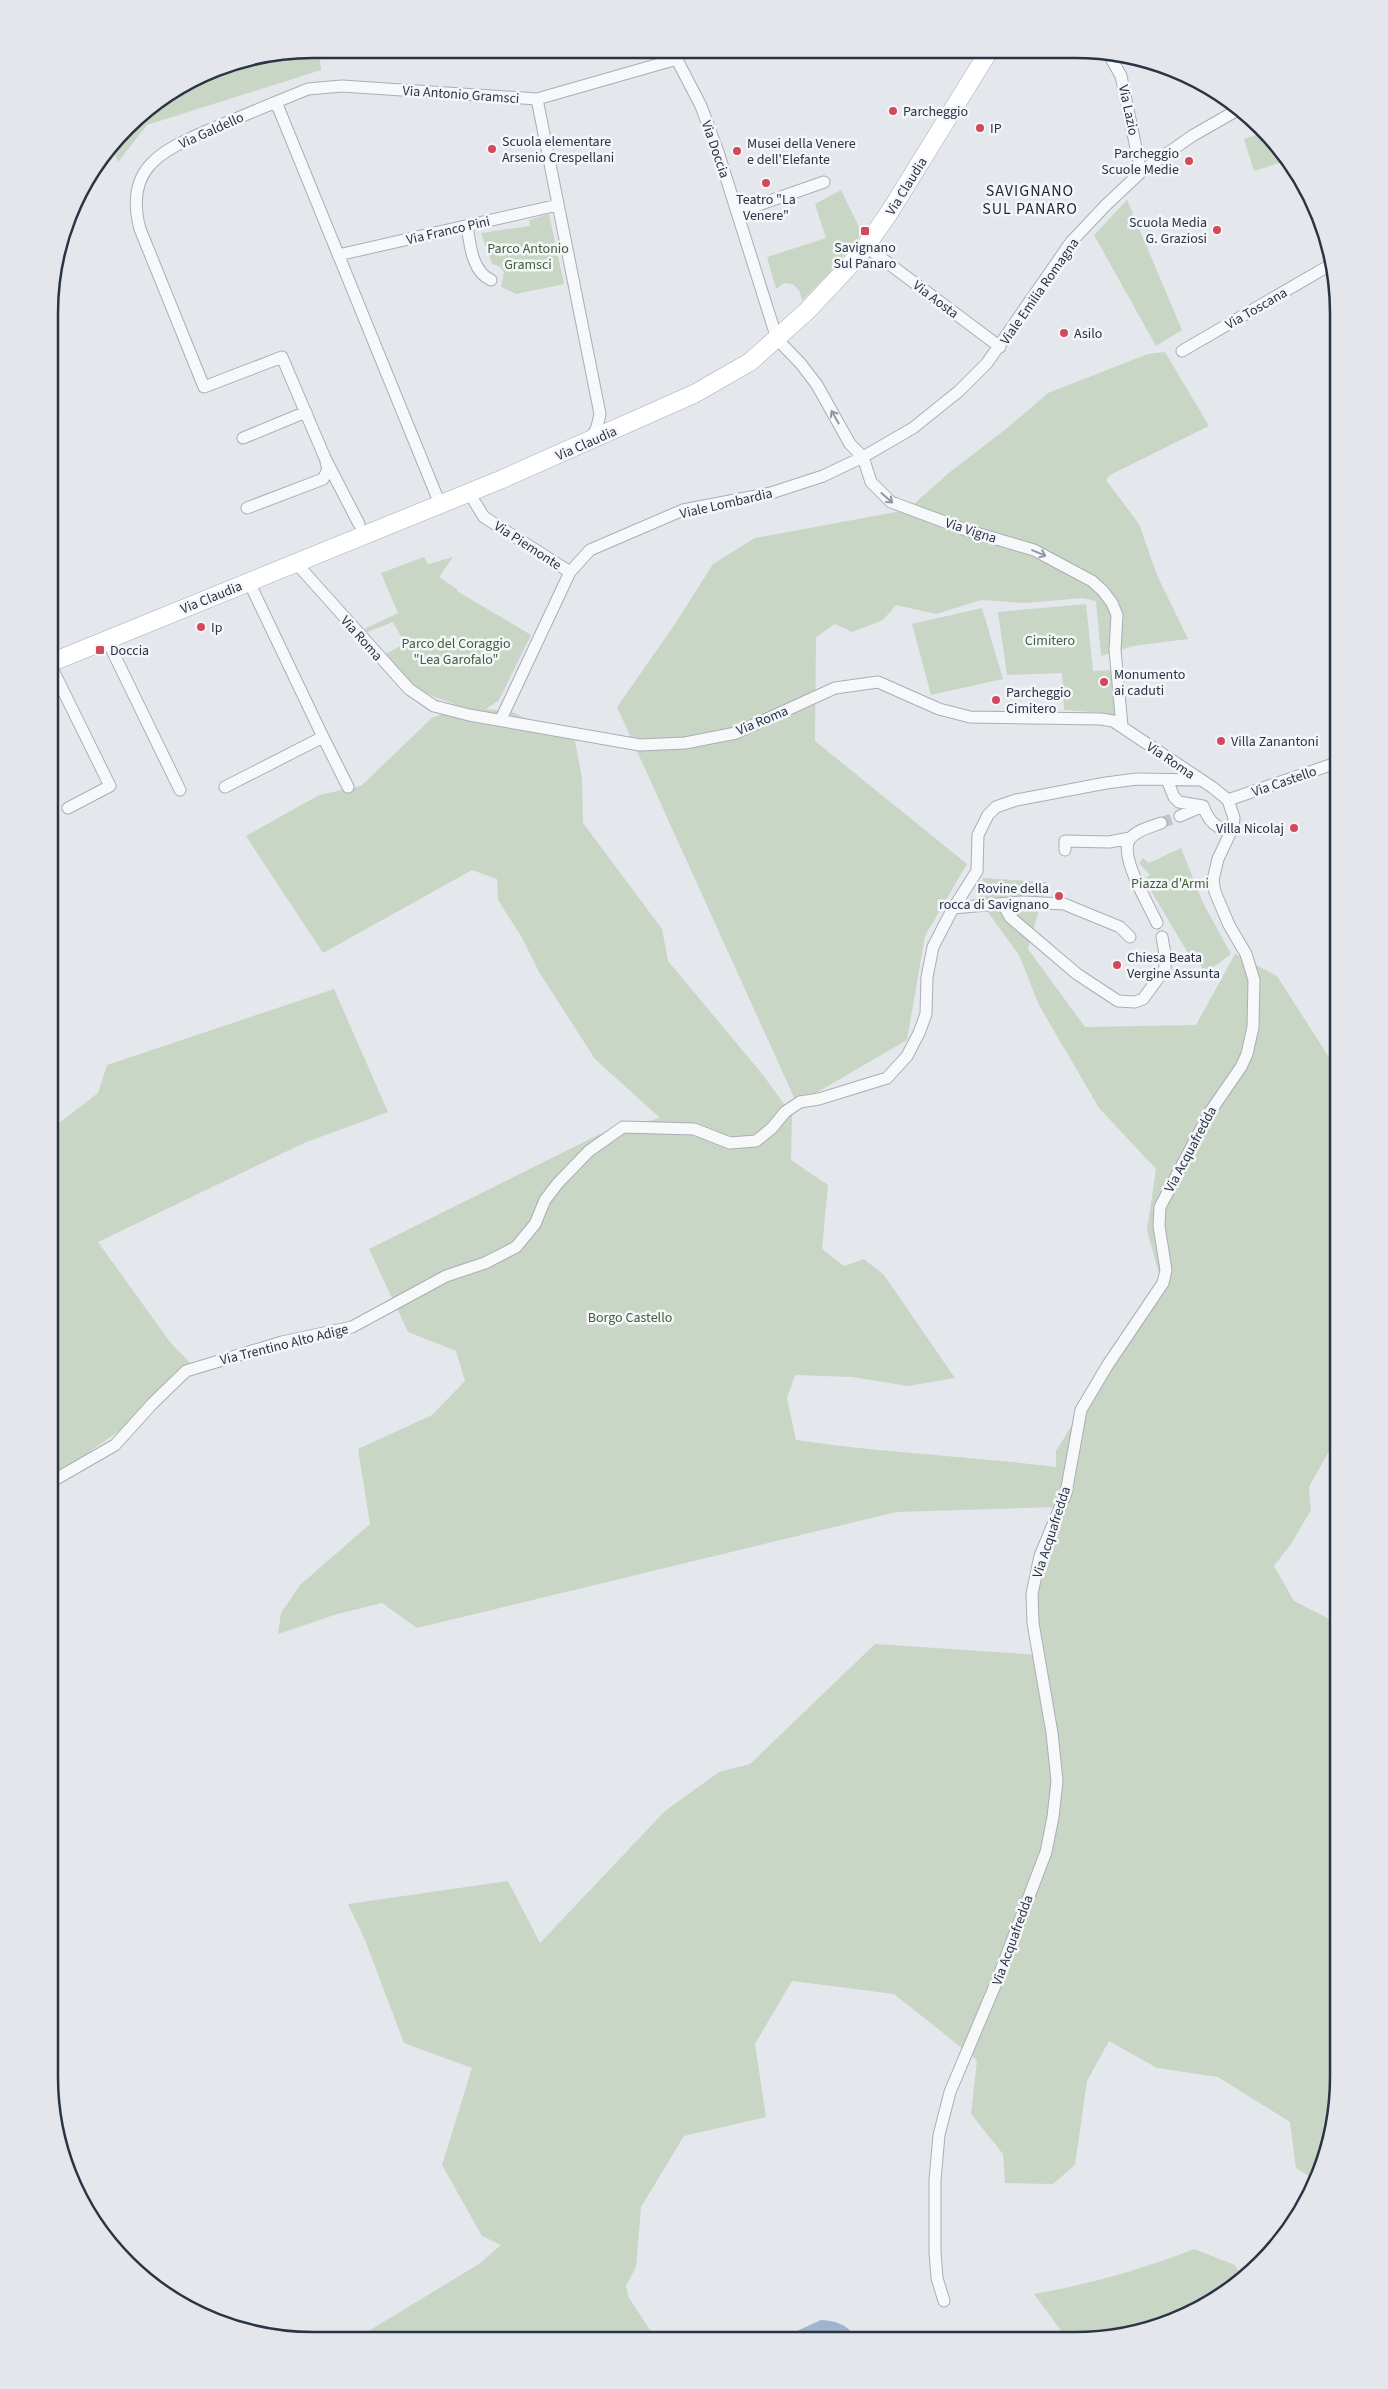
<svg xmlns="http://www.w3.org/2000/svg" width="1388" height="2389" viewBox="0 0 1388 2389" font-family="'Source Sans 3',sans-serif">
<rect width="100%" height="100%" fill="#e4e7ec"/>
<!-- green -->
<path fill="#c9d6c5" d="M 312,49 L 319,49 L 321,70 L 147,125 L 118,162 L 112,149 L 138,114 L 212,69 Z
M 1265,132 L 1285,152 L 1289,160 L 1254,171 L 1244,139 Z
M 841,190 L 862,233 L 835,267 L 802,301 L 800,292 L 793,284 L 784,283 L 776,289 L 767,257 L 826,238 L 815,204 Z
M 1127,200 L 1182,330 L 1156,346 L 1094,235 Z
M 549,214 L 564,284 L 516,294 L 501,287 L 504,272 L 499,266 L 492,264 L 481,233 L 530,226 L 529,220 Z
M 1165,352 L 1209,426 L 1110,475 L 1106,480 L 1139,524 L 1157,575 L 1188,639 L 1133,646 L 1101,656 L 1096,601 L 1083,598 L 1025,603 L 981,600 L 936,614 L 896,605 L 883,620 L 852,632 L 835,624 L 816,637 L 815,741 L 967,864 L 925,936 L 907,1040 L 797,1104 L 617,707 L 673,627 L 713,564 L 755,538 L 907,510 L 950,472 L 1006,429 L 1048,393 L 1148,354 Z
M 424,557 L 428,564 L 453,557 L 439,577 L 457,589 L 457,591 L 531,635 L 499,700 L 486,709 L 512,712 L 575,741 L 582,778 L 583,823 L 662,929 L 668,961 L 763,1075 L 792,1115 L 791,1160 L 828,1185 L 822,1249 L 844,1266 L 864,1259 L 884,1275 L 955,1378 L 908,1386 L 852,1377 L 795,1375 L 787,1398 L 796,1440 C 882,1453 970,1456 1056,1467 L 1056,1451 L 1161,1281 L 1147,1230 L 1156,1169 L 1099,1108 L 1039,1005 L 1019,955 L 979,900 L 983,878 L 1047,882 L 1028,949 L 1085,1027 L 1196,1025 L 1235,954 L 1277,976 L 1339,1073 L 1339,1433 L 1309,1487 L 1311,1510 L 1291,1544 L 1274,1566 L 1294,1601 L 1335,1622 L 1339,1627 L 1339,2094 L 1325,2162 L 1315,2180 L 1296,2168 L 1290,2122 L 1218,2077 L 1157,2068 L 1109,2041 L 1087,2081 L 1075,2165 L 1053,2184 L 1005,2183 L 1003,2154 L 971,2114 L 977,2060 L 894,1994 L 792,1981 L 755,2044 L 766,2117 L 684,2136 L 641,2207 L 636,2267 L 626,2286 L 629,2298 L 656,2339 L 357,2338 L 479,2264 L 501,2245 L 482,2236 L 442,2165 L 472,2068 L 404,2043 L 365,1940 L 348,1904 L 508,1881 L 540,1943 L 665,1811 L 719,1772 L 750,1764 L 875,1644 L 1040,1655 L 1026,1590 L 1058,1507 L 896,1512 L 417,1628 L 382,1603 L 334,1615 L 278,1634 L 281,1613 L 300,1585 L 370,1524 L 358,1449 L 432,1415 L 465,1381 L 456,1351 L 408,1332 L 369,1249 L 600,1134 L 660,1118 L 595,1059 L 539,972 L 521,936 L 498,900 L 497,879 L 472,870 L 323,953 L 246,836 L 319,795 L 361,786 L 432,718 L 461,707 L 425,693 L 412,683 L 385,654 L 405,644 L 393,622 L 365,633 L 362,630 L 398,613 L 381,573 Z
M 1086,604 L 1093,671 L 1113,670 L 1118,718 L 1106,713 L 1064,710 L 1062,673 L 1007,675 L 998,612 Z
M 982,608 L 1003,679 L 931,695 L 912,624 Z
M 1181,848 L 1203,903 L 1231,954 L 1204,974 L 1201,966 L 1188,953 L 1144,879 L 1150,875 L 1139,863 L 1143,858 L 1149,863 Z
M 334,989 L 388,1112 L 304,1143 L 98,1242 L 170,1342 L 191,1364 L 119,1431 L 49,1480 L 50,1130 L 98,1093 L 107,1065 Z
M 1194,2249 L 1235,2265 L 1243,2279 L 1236,2286 L 1176,2320 L 1068,2340 L 1034,2294 C 1090,2284 1141,2270 1194,2249 Z"/>
<!-- water -->
<path fill="#9fb4cc" d="M 821,2320 C 835,2321 850,2324 855,2340 L 787,2339 L 797,2331 Z"/>
<g fill="none" stroke-linecap="round" stroke-linejoin="round">
<!-- street-tunnel -->
<path stroke="#bfc3cb" stroke-width="11" stroke-dasharray="11 5.5" stroke-linecap="butt" d="M 1161,823 L 1180,816"/>
<defs>
<path id="street" d="M 672,50 L 701,106 L 718,152 L 777,339 L 801,364 L 817,385 L 850,444 L 863,457 L 871,482 L 891,502 L 969,531 L 1034,550 L 1092,581 L 1103,591 L 1112,603 L 1117,615 L 1115,650 L 1122,726
M 1107,51 L 1121,76 L 1141,172
M 537,99 L 677,59
M 276,102 L 308,89 L 342,86 L 537,99 L 600,414 L 597,427 L 590,440
M 738,212 L 824,182
M 467,226 C 470,244 472,272 491,280
M 872,251 L 1000,347
M 338,255 L 558,205
M 1182,351 L 1330,265
M 243,438 L 306,412
M 469,493 L 484,517 L 570,572
M 247,508 L 323,479 L 328,470 L 326,462
M 359,524 L 325,458 L 282,357 L 204,387 L 140,229 C 124,169 160,151 209,130 C 231,121 254,111 276,102 L 440,504
M 296,563 L 409,689 L 434,706 L 469,715 L 640,745 L 685,743 L 736,733 L 835,688 L 878,682 L 939,709 L 970,717 L 1101,719 L 1113,721 L 1212,787 L 1228,800 L 1234,818 L 1233,827 L 1218,859 L 1213,880 L 1215,892 L 1229,925 L 1246,954 L 1254,980 L 1253,1027 L 1247,1054 L 1241,1067 L 1210,1112 L 1160,1207 L 1159,1226 L 1166,1270 L 1163,1283 L 1107,1366 L 1081,1410 L 1066,1493 L 1040,1556 L 1032,1594 L 1033,1623 L 1052,1733 L 1057,1781 L 1053,1817 L 1046,1852 L 996,1983 L 950,2092 L 939,2135 L 935,2180 L 935,2252 L 937,2278 L 944,2301
M 107,640 L 180,790
M 50,664 L 110,786 L 68,808
M 501,719 L 570,572 L 590,550 L 683,510 L 771,493 L 823,476 L 863,457 L 913,428 L 959,391 L 987,363 L 1071,242 L 1106,205 L 1141,172 L 1192,136 L 1241,108
M 323,737 L 348,787
M 1167,780 L 1174,797 L 1179,802 L 1203,806 C 1209,822 1215,827 1231,832
M 225,787 L 323,737 L 249,582
M 1228,800 L 1339,762
M 1180,816 L 1203,806
M 1065,850 L 1065,841 L 1109,842 L 1130,838
M 1003,904 L 1010,917 L 1077,974 L 1118,1001 L 1135,1002 L 1143,999 L 1157,980 L 1165,968 L 1165,954 L 1162,937
M 953,908 L 1021,902 L 1064,904 L 1120,927 L 1130,937
M 1157,923 C 1149,905 1118,855 1130,839 C 1136,830 1151,827 1161,823
M 49,1483 L 115,1445 L 153,1403 L 186,1371 L 282,1342 L 352,1327 L 446,1276 L 485,1263 L 516,1247 L 535,1224 L 545,1200 L 558,1183 L 589,1151 L 623,1127 L 694,1129 L 730,1143 L 756,1141 L 772,1128 L 785,1112 L 800,1102 L 819,1099 L 887,1078 L 907,1056 L 919,1033 L 926,1014 L 927,977 L 933,947 L 951,912 L 977,871 L 978,835 L 988,815 L 996,807 L 1016,800 L 1106,783 L 1137,779 L 1200,780"/>
<path id="primary" d="M 50,663 L 500,480 L 694,394 L 750,362 L 807,311 L 851,264 L 866,246 L 889,213 L 989,51"/>
</defs>
<!-- street casing -->
<use href="#street" stroke="#a9aeb7" stroke-width="13"/>
<!-- primary casing -->
<use href="#primary" stroke="#a3abb8" stroke-width="19"/>
<!-- street -->
<use href="#street" stroke="#f7f8fa" stroke-width="11"/>
<!-- primary -->
<use href="#primary" stroke="#fff" stroke-width="18"/>
</g>
<!-- one-way arrows -->
<defs><path id="oneway-shaft" d="M-6 0H5M1.5-3L5.5 0L1.5 3" fill="none" stroke-width="1.6" stroke-linecap="round" stroke-linejoin="round" transform="scale(1.25)"/></defs>
<g stroke="#9196a0">
<use href="#oneway-shaft" transform="translate(835 417) rotate(-120)"/>
<use href="#oneway-shaft" transform="translate(887 498) rotate(41)"/>
<use href="#oneway-shaft" transform="translate(1039 553) rotate(23)"/>
</g>
<!-- markers -->
<g fill="#d1495b" stroke="#f4f6f9" stroke-width="2">
<circle cx="893" cy="111" r="5"/>
<circle cx="980" cy="128" r="5"/>
<circle cx="492" cy="149" r="5"/>
<circle cx="737" cy="151" r="5"/>
<circle cx="1189" cy="161" r="5"/>
<circle cx="766" cy="183" r="5"/>
<circle cx="1217" cy="230" r="5"/>
<rect x="860" y="226" width="10" height="10" rx="2.5"/>
<circle cx="1064" cy="333" r="5"/>
<circle cx="201" cy="627" r="5"/>
<rect x="95" y="645" width="10" height="10" rx="2.5"/>
<circle cx="1104" cy="682" r="5"/>
<circle cx="996" cy="700" r="5"/>
<circle cx="1221" cy="741" r="5"/>
<circle cx="1294" cy="828" r="5"/>
<circle cx="1059" cy="896" r="5"/>
<circle cx="1117" cy="965" r="5"/>
</g>
<g text-anchor="middle" stroke-width="5" stroke-linejoin="round" paint-order="stroke">
<!-- street labels -->
<g font-size="14" fill="#2b3445" stroke="#f4f6f9">
<text transform="translate(461 94) rotate(4)" y="5">Via Antonio Gramsci</text>
<text transform="translate(1129 110) rotate(78)" y="5">Via Lazio</text>
<text transform="translate(211 130) rotate(-24)" y="5">Via Galdello</text>
<text transform="translate(716 149) rotate(71)" y="5">Via Doccia</text>
<text transform="translate(906 186) rotate(-58)" y="5">Via Claudia</text>
<text transform="translate(448 230) rotate(-13)" y="5">Via Franco Pini</text>
<text transform="translate(1039 291) rotate(-55)" y="5">Viale Emilia Romagna</text>
<text transform="translate(936 299) rotate(37)" y="5">Via Aosta</text>
<text transform="translate(1256 308) rotate(-30)" y="5">Via Toscana</text>
<text transform="translate(586 443) rotate(-24)" y="5">Via Claudia</text>
<text transform="translate(726 503) rotate(-13)" y="5">Viale Lombardia</text>
<text transform="translate(971 530) rotate(18)" y="5">Via Vigna</text>
<text transform="translate(528 545) rotate(33)" y="5">Via Piemonte</text>
<text transform="translate(211 597) rotate(-22)" y="5">Via Claudia</text>
<text transform="translate(362 638) rotate(48)" y="5">Via Roma</text>
<text transform="translate(762 720) rotate(-23)" y="5">Via Roma</text>
<text transform="translate(1171 760) rotate(34)" y="5">Via Roma</text>
<text transform="translate(1284 781) rotate(-19)" y="5">Via Castello</text>
<text transform="translate(1190 1149) rotate(-62)" y="5">Via Acquafredda</text>
<text transform="translate(284 1344) rotate(-14)" y="5">Via Trentino Alto Adige</text>
<text transform="translate(1051 1532) rotate(-72)" y="5">Via Acquafredda</text>
<text transform="translate(1012 1940) rotate(-70)" y="5">Via Acquafredda</text>
</g>
<!-- poi labels -->
<g font-size="14" fill="#2b3445" stroke="#f4f6f9" text-anchor="start">
<text x="903" y="116">Parcheggio</text>
<text x="990" y="133">IP</text>
<text x="502" y="146">Scuola elementare<tspan x="502" dy="16">Arsenio Crespellani</tspan></text>
<text x="747" y="148">Musei della Venere<tspan x="747" dy="16">e dell'Elefante</tspan></text>
<text x="1179" y="158" text-anchor="end">Parcheggio<tspan x="1179" dy="16">Scuole Medie</tspan></text>
<text x="766" y="204" text-anchor="middle">Teatro "La<tspan x="766" dy="16">Venere"</tspan></text>
<text x="1207" y="227" text-anchor="end">Scuola Media<tspan x="1207" dy="16">G. Graziosi</tspan></text>
<text x="865" y="252" text-anchor="middle">Savignano<tspan x="865" dy="16">Sul Panaro</tspan></text>
<text x="1074" y="338">Asilo</text>
<text x="211" y="632">Ip</text>
<text x="110" y="655">Doccia</text>
<text x="1114" y="679">Monumento<tspan x="1114" dy="16">ai caduti</tspan></text>
<text x="1006" y="697">Parcheggio<tspan x="1006" dy="16">Cimitero</tspan></text>
<text x="1231" y="746">Villa Zanantoni</text>
<text x="1284" y="833" text-anchor="end">Villa Nicolaj</text>
<text x="1049" y="893" text-anchor="end">Rovine della<tspan x="1049" dy="16">rocca di Savignano</tspan></text>
<text x="1127" y="962">Chiesa Beata<tspan x="1127" dy="16">Vergine Assunta</tspan></text>
</g>
<!-- park labels -->
<g font-size="14" fill="#3f6138" stroke="#f4f6f9">
<text x="528" y="253">Parco Antonio<tspan x="528" dy="16">Gramsci</tspan></text>
<text x="1050" y="645">Cimitero</text>
<text x="456" y="648">Parco del Coraggio<tspan x="456" dy="16">"Lea Garofalo"</tspan></text>
<text x="1170" y="888">Piazza d'Armi</text>
<text x="630" y="1322">Borgo Castello</text>
</g>
<!-- quarter labels -->
<g font-size="16" letter-spacing="1" fill="#1d2536" stroke="#f4f6f9">
<text x="1030" y="196">SAVIGNANO<tspan x="1030" dy="18">SUL PANARO</tspan></text>
</g>
</g>
<!-- crop -->
<path d="M0 0H1388V2389H0ZM313 58H1075A255 255 0 0 1 1330 313V2077A255 255 0 0 1 1075 2332H313A255 255 0 0 1 58 2077V313A255 255 0 0 1 313 58Z" fill="#e4e6eb" fill-rule="evenodd"/>
<path fill="none" stroke="#2b3445" stroke-width="2.5" d="M313 58H1075A255 255 0 0 1 1330 313V2077A255 255 0 0 1 1075 2332H313A255 255 0 0 1 58 2077V313A255 255 0 0 1 313 58Z"/>
</svg>
